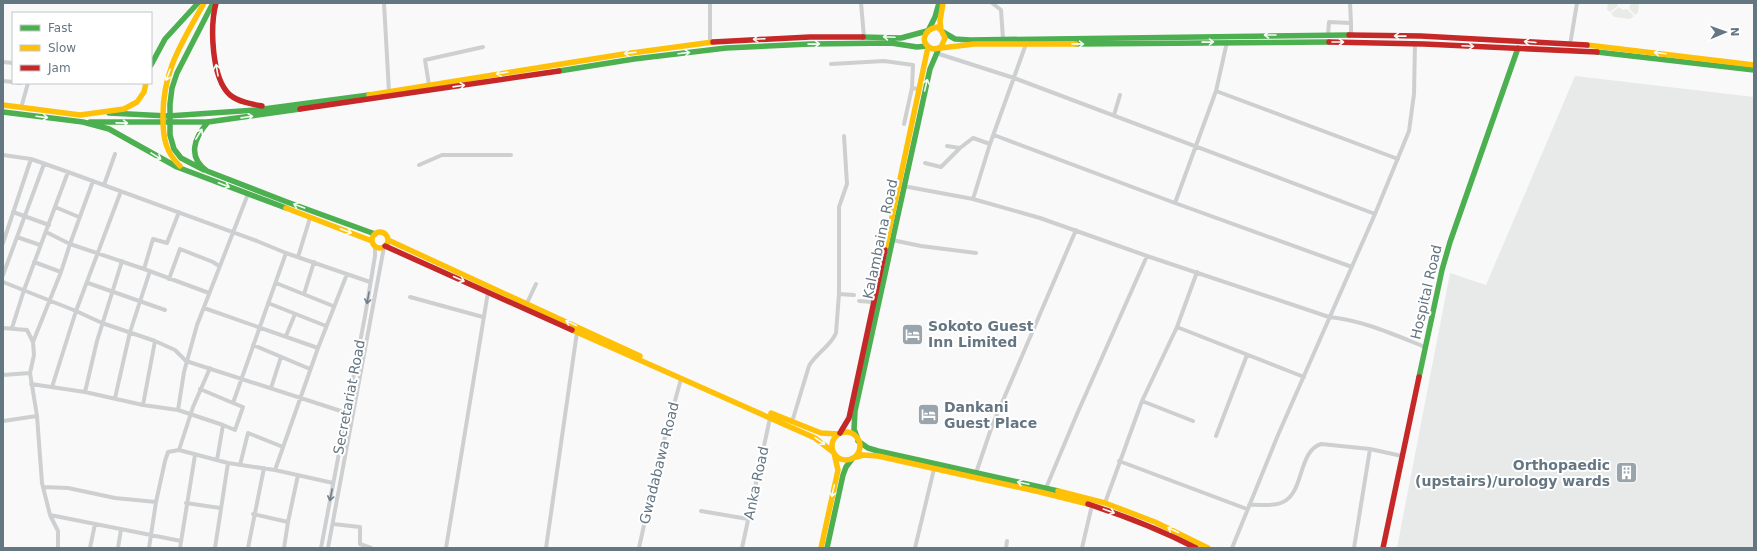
<svg xmlns="http://www.w3.org/2000/svg" width="1757" height="551" viewBox="0 0 1757 551" font-family="'DejaVu Sans',sans-serif">
<rect width="100%" height="100%" fill="#f9f9f9"/>
<!-- built -->
<path fill="#e8e9e9" d="M 1575,76 L 1754,97 L 1754,548 L 1397,548 L 1450,273 L 1486,285 Z"/>
<!-- green -->
<path fill="#e8ebe6" d="M 1608,3 L 1617,3 L 1618,6 L 1610,12 L 1607,9 Z
M 1631,3 L 1639,3 L 1638,13 L 1635,15 L 1629,8 Z
M 1619,7 L 1623,10 L 1627,9 L 1634,16 L 1630,19 L 1614,17 L 1611,13 Z"/>
<g fill="none" stroke-linecap="round" stroke-linejoin="round">
<!-- street -->
<path stroke="#cecfd0" stroke-width="4" d="M 384,3 L 389,92
M 710,3 L 710,43
M 861,3 L 864,37
M 992,3 L 1001,10 L 1003,39
M 1350,3 L 1351,23
M 1328,35 L 1329,22 L 1351,23 L 1351,35
M 1570,45 L 1577,3
M 936,53 L 1014,78 L 1375,214
M 3,62 L 13,63
M 831,64 L 884,61 L 913,65 L 912,88 L 919,89
M 3,81 L 13,82
M 18,83 L 20,83
M 429,85 L 425,60 L 483,47
M 1216,91 L 1398,159
M 21,108 L 28,83
M 1114,115 L 1120,95
M 904,124 L 912,88
M 994,135 L 1175,203 L 1352,267
M 947,146 L 960,148 L 973,138 L 990,144
M 3,155 L 31,159 L 68,172 L 257,241 L 286,253 L 370,282
M 925,163 L 941,167 L 960,148
M 419,165 L 442,155 L 511,155
M 104,185 L 115,154
M 903,186 L 973,199 L 1040,218 L 1147,256 L 1329,317 C 1362,320 1395,335 1425,347
M 973,199 L 990,144 L 1026,44
M 1175,203 L 1216,91 L 1227,42
M 55,207 L 79,217
M 13,212 L 49,225
M 46,232 L 70,244 L 144,269 L 209,293
M 17,237 L 40,245
M 892,240 L 921,246 L 976,253
M 3,243 L 31,159
M 298,257 L 310,218
M 34,262 L 61,272
M 144,269 L 153,239 L 167,243 L 179,212
M 3,275 L 44,164
M 169,279 L 180,249 L 213,262 L 219,266
M 3,282 L 76,311 L 102,323 L 155,341 L 175,350 L 186,361 L 347,413
M 88,283 L 165,310
M 276,283 L 333,306
M 304,294 L 314,262
M 839,294 L 854,295
M 410,297 L 483,317
M 859,301 L 873,302
M 268,303 L 326,326
M 527,303 L 536,284
M 204,308 L 318,348
M 1177,327 L 1304,377
M 3,328 L 27,330 L 33,342
M 12,328 L 24,290 L 68,172
M 286,336 L 295,314
M 253,345 L 310,369
M 3,375 L 30,373
M 31,384 L 85,392 L 143,405 L 178,410 L 223,425 L 217,460
M 52,387 L 76,311 L 121,191
M 271,388 L 281,357
M 200,389 L 233,403 L 286,253
M 85,392 L 97,341 L 122,261
M 115,398 L 130,332 L 150,271
M 1142,401 L 1193,421
M 143,405 L 155,341
M 178,410 L 184,372 L 197,325 L 248,194
M 3,421 L 37,416
M 792,422 L 809,366 C 816,353 831,346 836,333 L 839,294 L 839,207 L 847,184 L 844,136
M 223,425 L 235,430 L 243,407 L 233,403
M 1216,436 L 1247,355
M 179,450 L 193,407 L 210,368
M 1119,461 L 1247,509
M 240,465 L 248,433 L 283,447
M 275,470 L 318,348 L 347,274
M 976,473 L 992,426 L 1076,230
M 43,487 L 68,488 L 115,498 L 156,502
M 1046,488 L 1077,414 L 1147,256
M 186,503 L 220,508
M 1105,503 L 1142,401 L 1177,327 L 1197,272
M 1249,505 C 1259,504 1274,507 1283,502 C 1304,493 1298,451 1321,444 L 1370,449 L 1402,456
M 701,511 L 748,519
M 253,514 L 288,522
M 50,515 L 181,541
M 333,524 L 360,527 L 360,544 L 371,548
M 58,548 L 58,531 L 50,515 L 42,483 L 37,416 L 30,373 L 34,355 L 33,342 L 61,272 L 70,244 L 93,181
M 90,548 L 95,524
M 118,548 L 121,529
M 149,548 L 156,502 L 165,461 L 168,452 L 179,450 L 228,463 L 275,470 L 333,483
M 180,548 L 195,455
M 215,548 L 228,463
M 248,548 L 264,468
M 284,548 L 288,522 L 298,475
M 321,548 L 365,316 L 375,256 L 375,246
M 328,548 L 384,247
M 446,548 L 488,292
M 546,548 L 577,332
M 639,548 L 657,466 L 681,379
M 742,548 L 770,418
M 915,548 L 934,469
M 1006,548 L 1007,541
M 1082,548 L 1092,505
M 1232,548 L 1278,435 L 1375,214 L 1409,131 L 1414,94 L 1415,43
M 1354,548 L 1370,449"/>
<!-- fast -->
<path stroke="#4caf50" stroke-width="5.5" d="M 929,29 L 935,17 L 939,3
M 943,32 L 955,39 L 970,40 L 1349,35
M 863,37 L 901,38 L 927,31
M 1076,44 L 1329,42
M 1597,52 L 1754,70
M 151,65 L 165,39 L 198,3
M 559,71 L 634,59 L 726,48 L 810,44 L 891,43 L 917,47 L 927,46
M 3,112 L 83,122 L 109,129 L 177,167 L 286,208
M 109,113 L 168,116 L 256,110 L 369,95
M 90,122 L 208,122 L 300,109
M 208,122 C 194,138 187,157 207,171 L 287,202 L 375,234
M 204,170 L 181,158 L 174,149 L 170,135 L 170,104 L 172,88 L 177,73 L 213,3
M 1419,377 L 1442,270 L 1450,242 L 1518,48
M 857,437 L 854,429 L 855,411 L 930,69 L 939,48
M 858,441 L 868,448 L 878,451 L 1058,491
M 827,548 L 843,475 L 846,467 L 852,459"/>
<!-- slow -->
<path stroke="#ffc107" stroke-width="5.5" d="M 941,30 L 940,21 L 943,3
M 1587,45 L 1754,65
M 941,47 L 945,38 L 941,30 L 937,27 C 923,30 919,44 933,49 L 974,44 L 1076,44
M 369,95 L 624,54 L 713,42
M 3,105 L 80,115 L 124,109 L 137,102 L 144,92 L 146,83
M 180,166 C 166,153 163,138 163,119 C 162,71 182,43 204,3
M 286,208 L 372,241
M372 240a8 8 0 1 1 16 0a8 8 0 1 1-16 0Z
M 388,240 L 640,356
M 885,250 L 928,47
M 572,330 L 815,438 L 833,452
M 771,413 L 821,433 L 838,434
M832 446a14 14 0 1 1 28 0a14 14 0 1 1-28 0Z
M 853,458 L 863,455 L 878,456 L 1040,492 L 1088,504
M 1058,491 L 1105,503 L 1155,522 L 1208,548
M 821,548 L 838,470 L 834,453"/>
<!-- jam -->
<path stroke="#c62828" stroke-width="5.5" d="M 216,3 C 210,26 211,78 230,95 C 239,102 251,104 262,106
M 1349,35 L 1421,36 L 1587,45
M 713,42 L 810,37 L 863,37
M 1329,42 L 1424,44 L 1597,52
M 300,109 L 559,71
M 385,246 L 572,330
M 840,433 L 849,418 L 885,250
M 1088,504 C 1125,516 1161,530 1196,548
M 1383,548 L 1419,377"/>
</g>
<!-- one-way arrows -->
<defs><path id="oneway-shaft" d="M-6 0H5M1.5-3L5.5 0L1.5 3" fill="none" stroke-width="1.6" stroke-linecap="round" stroke-linejoin="round"/></defs>
<g stroke="#f6fbf6">
<use href="#oneway-shaft" transform="translate(1270 35) rotate(180)"/>
<use href="#oneway-shaft" transform="translate(1400 36) rotate(-179)"/>
<use href="#oneway-shaft" transform="translate(889 37) rotate(-177)"/>
<use href="#oneway-shaft" transform="translate(759 39) rotate(177)"/>
<use href="#oneway-shaft" transform="translate(1208 42) rotate(-1)"/>
<use href="#oneway-shaft" transform="translate(1338 42)"/>
<use href="#oneway-shaft" transform="translate(1530 42) rotate(-175)"/>
<use href="#oneway-shaft" transform="translate(814 44) rotate(-1)"/>
<use href="#oneway-shaft" transform="translate(1078 44) rotate(1)"/>
<use href="#oneway-shaft" transform="translate(1468 46) rotate(3)"/>
<use href="#oneway-shaft" transform="translate(630 53) rotate(173)"/>
<use href="#oneway-shaft" transform="translate(684 53) rotate(-7)"/>
<use href="#oneway-shaft" transform="translate(1660 53) rotate(-173)"/>
<use href="#oneway-shaft" transform="translate(217 70) rotate(-100)"/>
<use href="#oneway-shaft" transform="translate(502 73) rotate(171)"/>
<use href="#oneway-shaft" transform="translate(168 75) rotate(110)"/>
<use href="#oneway-shaft" transform="translate(926 85) rotate(-77)"/>
<use href="#oneway-shaft" transform="translate(459 86) rotate(-8)"/>
<use href="#oneway-shaft" transform="translate(42 117) rotate(7)"/>
<use href="#oneway-shaft" transform="translate(247 117) rotate(-8)"/>
<use href="#oneway-shaft" transform="translate(122 123) rotate(1)"/>
<use href="#oneway-shaft" transform="translate(199 134) rotate(-58)"/>
<use href="#oneway-shaft" transform="translate(156 156) rotate(32)"/>
<use href="#oneway-shaft" transform="translate(224 185) rotate(21)"/>
<use href="#oneway-shaft" transform="translate(299 206) rotate(-160)"/>
<use href="#oneway-shaft" transform="translate(346 231) rotate(21)"/>
<use href="#oneway-shaft" transform="translate(459 279) rotate(24)"/>
<use href="#oneway-shaft" transform="translate(571 323) rotate(-155)"/>
<use href="#oneway-shaft" transform="translate(820 441) rotate(35)"/>
<use href="#oneway-shaft" transform="translate(1023 483) rotate(-168)"/>
<use href="#oneway-shaft" transform="translate(833 491) rotate(102)"/>
<use href="#oneway-shaft" transform="translate(1109 511) rotate(20)"/>
<use href="#oneway-shaft" transform="translate(1173 530) rotate(-155)"/>
</g>
<g stroke="#707f8b">
<use href="#oneway-shaft" transform="translate(368 298) rotate(100)"/>
<use href="#oneway-shaft" transform="translate(331 495) rotate(101)"/>
</g>
<!-- icons -->
<defs>
<symbol id="hotel-square" viewBox="-11 -11 22 22"><rect x="-9" y="-9" width="18" height="18" rx="4" fill="#99a4ac" stroke="#fff"/><path d="M-6-4.5h1.5V1H6V5H4.5V3h-9V5H-6ZM-4 0a1.8 1.8 0 1 1 3.6 0ZM.5 0V-2.5h3Q6-2.5 6 0Z" fill="#fff"/></symbol>
<symbol id="building-square" viewBox="-11 -11 22 22"><rect x="-9" y="-9" width="18" height="18" rx="4" fill="#99a4ac" stroke="#fff"/><path d="M-4-6H4V6H1V3H-1V6H-4ZM-2.5-4.3h1.7v1.8h-1.7ZM.8-4.3h1.7v1.8H.8ZM-2.5-1h1.7V.8h-1.7ZM.8-1h1.7V.8H.8Z" fill="#fff"/></symbol>
</defs>
<g fill-rule="evenodd">
<use href="#hotel-square" x="900" y="322" width="25" height="25"/>
<use href="#hotel-square" x="916" y="402" width="25" height="25"/>
<use href="#building-square" x="1614" y="460" width="25" height="25"/>
</g>
<g text-anchor="middle" stroke-width="4" stroke-linejoin="round" paint-order="stroke">
<!-- street labels -->
<g font-size="14" fill="#657683" stroke="#fff">
<text transform="translate(880 239) rotate(-78)" y="5">Kalambaina Road</text>
<text transform="translate(1426 292) rotate(-77)" y="5">Hospital Road</text>
<text transform="translate(349 397) rotate(-79)" y="5">Secretariat Road</text>
<text transform="translate(659 463) rotate(-76)" y="5">Gwadabawa Road</text>
<text transform="translate(756 483) rotate(-78)" y="5">Anka Road</text>
</g>
<!-- poi labels -->
<g font-size="14" font-weight="bold" fill="#657683" stroke="#fff" text-anchor="start">
<text x="928" y="331">Sokoto Guest<tspan x="928" dy="16">Inn Limited</tspan></text>
<text x="944" y="412">Dankani<tspan x="944" dy="16">Guest Place</tspan></text>
<text x="1610" y="470" text-anchor="end">Orthopaedic<tspan x="1610" dy="16">(upstairs)/urology wards</tspan></text>
</g>
</g>
<!-- border -->
<rect width="1757" height="551" fill="none" stroke="#657683" stroke-width="8"/>
<!-- legend -->
<rect x="12" y="12" width="140" height="72" fill="#ffffff" stroke="#c1c8cd"/>
<rect x="20" y="25" width="20" height="6" fill="#4caf50" stroke="#c1c8cd"/>
<text x="48" y="32" font-size="12" fill="#657683">Fast</text>
<rect x="20" y="45" width="20" height="6" fill="#ffc107" stroke="#c1c8cd"/>
<text x="48" y="52" font-size="12" fill="#657683">Slow</text>
<rect x="20" y="65" width="20" height="6" fill="#c62828" stroke="#c1c8cd"/>
<text x="48" y="72" font-size="12" fill="#657683">Jam</text>
<!-- north arrow -->
<g transform="translate(1725 32) rotate(88)" stroke="#ffffff" stroke-width="3" paint-order="stroke">
<path d="M0-3L7 15L0 10L-7 15Z" fill="#657683"/>
<text y="-6" font-size="11" font-weight="bold" text-anchor="middle" fill="#657683">N</text>
</g>
</svg>
